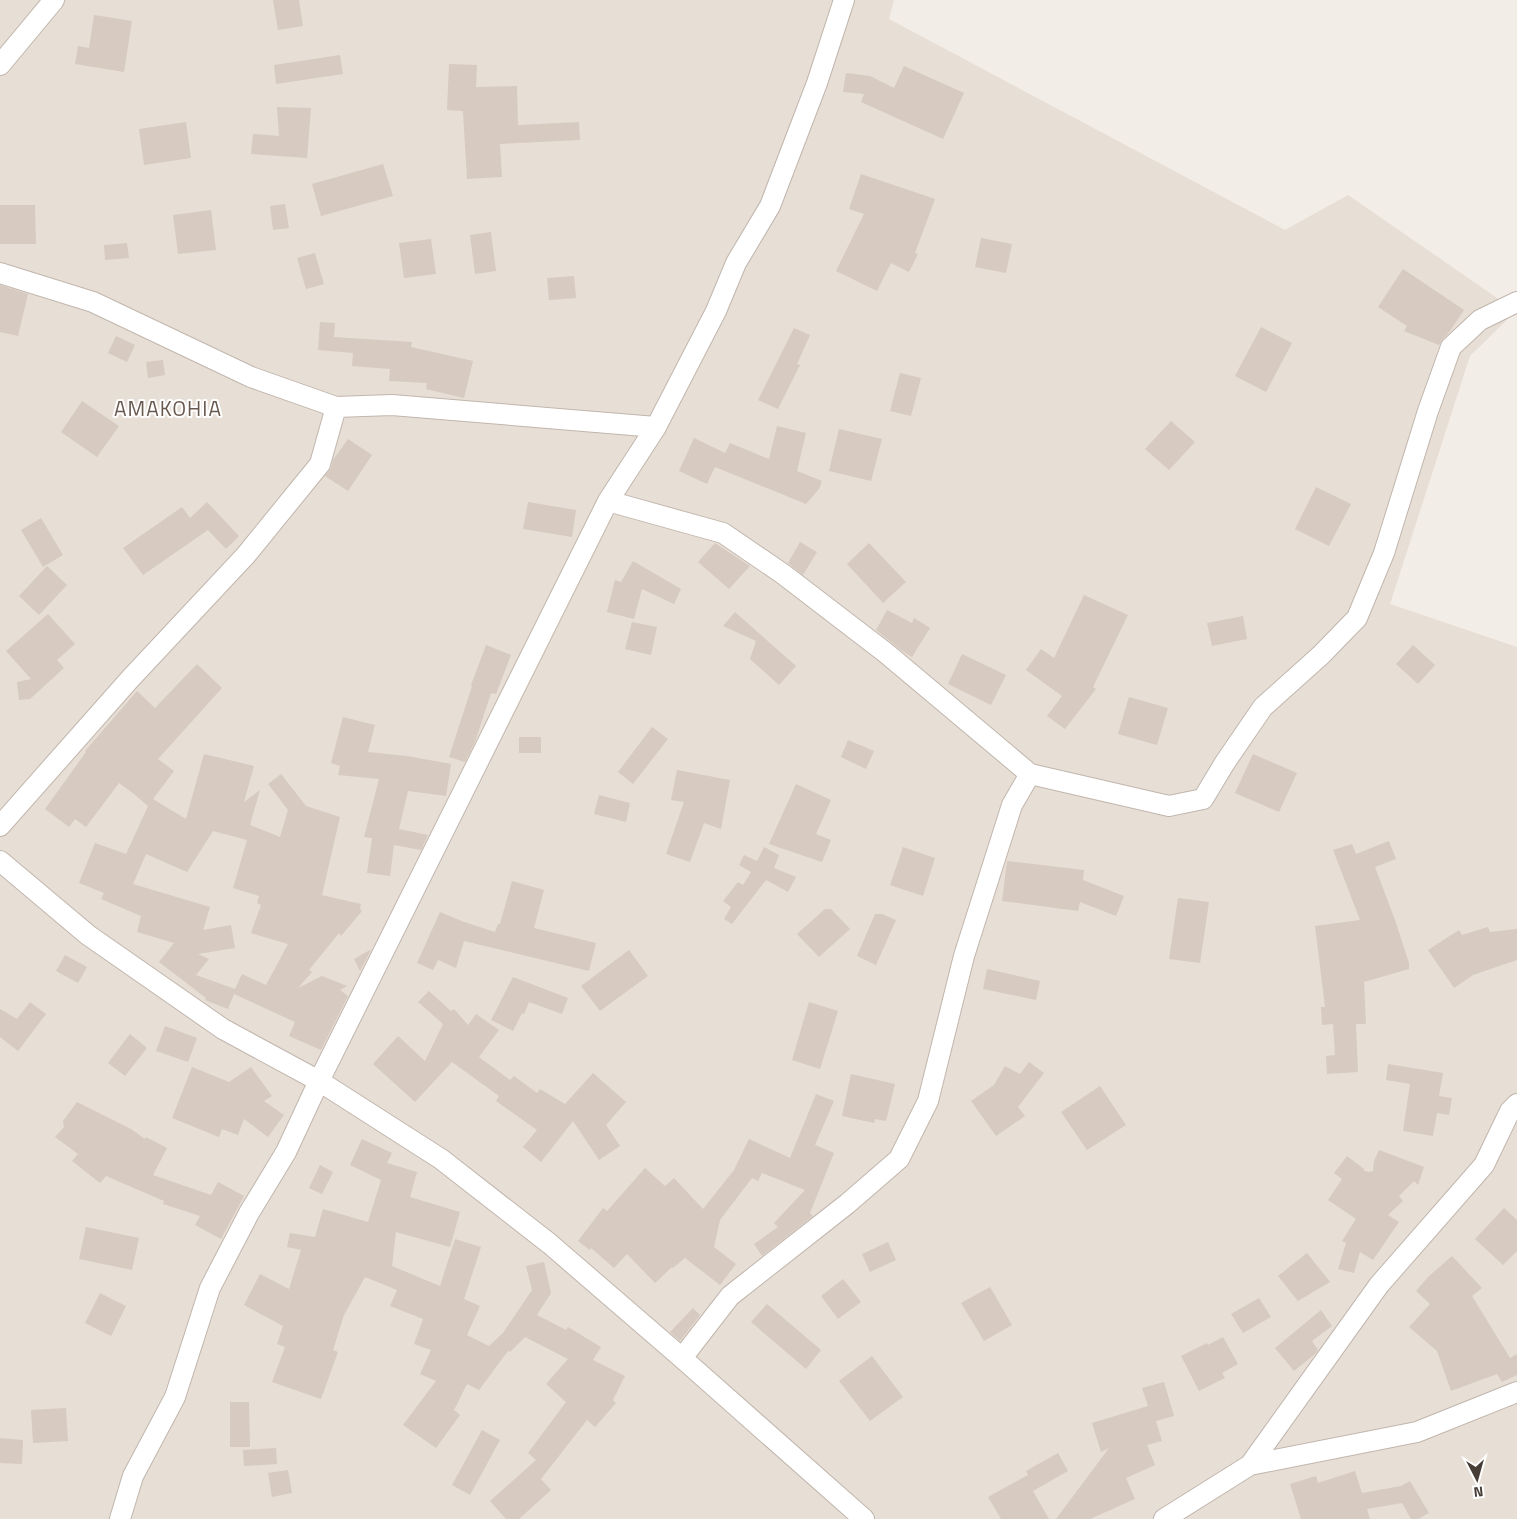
<svg xmlns="http://www.w3.org/2000/svg" width="1517" height="1519" viewBox="0 0 1517 1519" font-family="'Titillium Web',sans-serif">
<rect width="100%" height="100%" fill="#f3ede7"/>
<!-- residential -->
<path fill="#e7ded5" d="M 0,0 L 894,0 L 889,19 L 1285,230 L 1348,195 L 1516,311 L 1470,356 L 1390,604 L 1517,647 L 1517,1519 L 0,1519 Z"/>
<!-- building -->
<path fill="#d7cac0" fill-rule="evenodd" d="M 273,0 L 299,0 L 303,26 L 278,30 Z
M 94,15 L 132,21 L 124,72 L 75,64 L 78,46 L 89,48 Z
M 340,55 L 343,74 L 276,84 L 274,65 Z
M 449,64 L 477,65 L 476,87 L 517,86 L 518,125 L 579,122 L 580,140 L 500,144 L 502,177 L 467,179 L 463,111 L 447,110 Z
M 904,66 L 964,93 L 943,139 L 861,102 L 864,94 L 843,92 L 846,73 L 870,76 L 894,88 Z
M 277,107 L 311,108 L 307,158 L 251,154 L 253,134 L 279,136 Z
M 186,122 L 191,158 L 144,165 L 139,129 Z
M 383,164 L 393,196 L 321,216 L 312,184 Z
M 861,174 L 935,199 L 915,253 L 918,254 L 909,272 L 891,263 L 877,291 L 836,271 L 864,214 L 849,209 Z
M 285,204 L 289,228 L 273,230 L 270,206 Z
M 0,205 L 35,205 L 36,244 L 0,244 Z
M 211,210 L 216,250 L 178,254 L 173,215 Z
M 491,232 L 496,271 L 475,274 L 470,235 Z
M 981,238 L 1012,244 L 1006,273 L 975,267 Z
M 431,239 L 436,274 L 404,278 L 399,243 Z
M 127,243 L 129,258 L 105,260 L 104,245 Z
M 315,253 L 324,284 L 306,289 L 297,258 Z
M 1403,269 L 1464,310 L 1450,331 L 1443,339 L 1439,345 L 1404,331 L 1407,326 L 1378,307 Z
M 574,276 L 576,298 L 549,300 L 547,278 Z
M 0,285 L 28,294 L 18,336 L 0,332 Z
M 320,322 L 335,323 L 334,337 L 412,342 L 411,347 L 473,361 L 464,398 L 426,389 L 427,383 L 389,381 L 390,369 L 352,366 L 353,353 L 318,350 Z
M 1261,327 L 1292,343 L 1266,392 L 1235,376 Z
M 794,328 L 810,335 L 797,364 L 800,365 L 778,409 L 758,400 Z
M 116,336 L 135,345 L 127,362 L 108,353 Z
M 163,360 L 165,375 L 148,378 L 146,362 Z
M 900,373 L 921,378 L 911,416 L 890,411 Z
M 82,401 L 119,426 L 97,457 L 61,432 Z
M 1171,421 L 1195,442 L 1169,470 L 1145,449 Z
M 777,426 L 806,433 L 797,471 L 822,481 L 819,489 L 806,504 L 715,467 L 707,484 L 679,471 L 694,438 L 725,453 L 730,443 L 769,459 Z
M 839,429 L 882,439 L 871,481 L 829,471 Z
M 348,439 L 372,455 L 348,491 L 325,476 L 331,468 L 333,460 Z
M 1316,487 L 1351,504 L 1329,546 L 1295,529 Z
M 207,502 L 239,536 L 226,549 L 208,530 L 143,575 L 123,548 L 182,507 L 190,518 Z
M 528,502 L 576,510 L 572,537 L 523,529 Z
M 41,518 L 63,555 L 43,567 L 21,530 Z
M 800,542 L 817,552 L 803,575 L 788,563 Z
M 715,543 L 750,566 L 729,589 L 698,562 Z
M 869,543 L 906,582 L 883,603 L 847,564 Z
M 633,561 L 681,589 L 674,604 L 642,589 L 634,619 L 607,612 L 615,580 L 621,582 Z
M 47,566 L 67,585 L 39,615 L 19,596 Z
M 1084,595 L 1128,615 L 1093,687 L 1096,689 L 1065,729 L 1047,716 L 1062,696 L 1026,670 L 1041,649 L 1054,658 Z
M 887,610 L 912,623 L 914,618 L 930,628 L 912,657 L 901,650 L 876,630 Z
M 735,612 L 796,666 L 779,685 L 750,659 L 756,641 L 723,626 Z
M 48,614 L 75,644 L 57,660 L 64,668 L 30,699 L 19,700 L 17,682 L 31,679 L 6,651 Z
M 1243,616 L 1247,639 L 1212,646 L 1207,623 Z
M 632,622 L 657,627 L 651,655 L 625,649 Z
M 486,645 L 511,655 L 496,694 L 491,693 L 475,742 L 465,762 L 449,757 L 472,686 L 471,685 Z
M 1413,645 L 1435,665 L 1418,684 L 1396,664 Z
M 962,654 L 1006,675 L 991,705 L 948,684 Z
M 197,664 L 222,688 L 158,759 L 174,771 L 153,799 L 186,819 L 204,754 L 254,766 L 244,802 L 260,790 L 250,825 L 280,837 L 288,810 L 268,784 L 281,774 L 306,806 L 340,817 L 322,895 L 361,904 L 360,909 L 362,911 L 341,936 L 339,933 L 309,970 L 312,972 L 298,988 L 322,976 L 347,986 L 340,990 L 348,996 L 321,1050 L 289,1036 L 295,1022 L 234,994 L 228,1009 L 205,1000 L 206,998 L 159,962 L 174,943 L 137,932 L 141,916 L 101,899 L 104,893 L 79,883 L 95,843 L 126,854 L 148,806 L 134,794 L 119,783 L 86,827 L 75,819 L 69,827 L 45,809 L 86,752 L 85,751 L 137,691 L 155,708 ZM 213,831 L 247,840 L 233,888 L 259,896 L 257,903 L 261,905 L 251,933 L 288,944 L 266,985 L 242,974 L 235,989 L 196,975 L 209,959 L 198,954 L 235,948 L 231,925 L 203,930 L 210,907 L 133,884 L 146,854 L 187,872 Z
M 1129,697 L 1168,708 L 1157,745 L 1118,734 Z
M 343,717 L 375,725 L 368,752 L 407,756 L 451,764 L 446,796 L 408,791 L 399,829 L 428,835 L 421,850 L 394,845 L 390,876 L 367,873 L 372,838 L 364,837 L 379,779 L 338,775 L 340,766 L 331,763 Z
M 652,727 L 668,739 L 633,784 L 618,772 Z
M 519,737 L 541,737 L 541,753 L 519,753 Z
M 848,740 L 874,751 L 866,769 L 841,757 Z
M 1253,754 L 1297,773 L 1279,812 L 1235,793 Z
M 677,770 L 730,780 L 721,829 L 704,823 L 690,862 L 666,854 L 684,802 L 671,800 Z
M 796,784 L 831,800 L 816,834 L 831,840 L 822,862 L 769,844 Z
M 599,795 L 630,803 L 626,822 L 594,814 Z
M 1389,841 L 1396,859 L 1375,867 L 1395,920 L 1409,963 L 1409,969 L 1364,982 L 1366,1024 L 1356,1024 L 1358,1072 L 1327,1074 L 1326,1056 L 1335,1055 L 1333,1024 L 1322,1025 L 1321,1007 L 1325,1007 L 1315,926 L 1360,920 L 1333,850 L 1352,844 L 1356,854 Z
M 764,847 L 779,855 L 774,868 L 796,877 L 788,892 L 766,880 L 732,924 L 724,919 L 731,907 L 723,901 L 738,882 L 743,885 L 751,872 L 739,865 L 744,855 L 757,861 Z
M 903,847 L 935,858 L 923,896 L 890,885 Z
M 1007,861 L 1084,870 L 1083,880 L 1124,896 L 1116,916 L 1080,902 L 1078,911 L 1002,901 Z
M 512,881 L 544,890 L 534,928 L 596,943 L 589,971 L 464,941 L 456,968 L 438,960 L 433,970 L 417,963 L 440,912 L 464,922 L 495,932 L 498,924 L 500,924 Z
M 1178,898 L 1209,902 L 1200,963 L 1169,959 Z
M 825,909 L 831,909 L 850,929 L 819,957 L 797,934 Z
M 875,914 L 882,914 L 896,920 L 876,965 L 857,956 Z
M 1488,927 L 1490,932 L 1517,929 L 1517,960 L 1473,975 L 1454,988 L 1428,950 L 1459,930 L 1462,935 Z
M 370,950 L 371,950 L 360,971 L 354,959 Z
M 629,950 L 648,976 L 600,1011 L 581,986 Z
M 65,955 L 87,967 L 78,983 L 56,971 Z
M 987,969 L 1040,981 L 1036,1000 L 983,989 Z
M 513,977 L 568,998 L 562,1014 L 529,1002 L 524,1014 L 522,1013 L 513,1031 L 491,1020 Z
M 429,991 L 451,1011 L 454,1009 L 468,1025 L 476,1014 L 499,1030 L 479,1057 L 510,1080 L 514,1076 L 537,1093 L 540,1089 L 565,1104 L 593,1073 L 626,1102 L 606,1125 L 620,1146 L 599,1160 L 573,1121 L 541,1162 L 523,1147 L 537,1130 L 496,1101 L 499,1096 L 452,1062 L 415,1102 L 373,1064 L 398,1036 L 425,1061 L 443,1024 L 418,1002 Z
M 30,1002 L 46,1014 L 18,1051 L 0,1037 L 0,1009 L 17,1019 Z
M 809,1002 L 838,1011 L 820,1069 L 792,1060 Z
M 165,1026 L 197,1038 L 188,1062 L 156,1051 Z
M 130,1034 L 147,1048 L 125,1076 L 108,1063 Z
M 1029,1062 L 1044,1073 L 1018,1107 L 1025,1116 L 996,1136 L 971,1101 L 994,1085 L 1005,1066 L 1020,1074 Z
M 1388,1064 L 1443,1073 L 1439,1096 L 1452,1098 L 1449,1115 L 1437,1113 L 1433,1136 L 1403,1131 L 1410,1084 L 1386,1080 Z
M 192,1067 L 229,1082 L 251,1067 L 272,1096 L 264,1101 L 284,1115 L 268,1137 L 244,1119 L 238,1135 L 222,1129 L 219,1137 L 172,1118 Z
M 851,1074 L 895,1084 L 886,1121 L 875,1119 L 874,1123 L 842,1116 Z
M 1100,1086 L 1126,1125 L 1087,1150 L 1061,1112 Z
M 816,1094 L 834,1101 L 815,1145 L 834,1153 L 810,1213 L 813,1216 L 762,1256 L 754,1244 L 778,1227 L 774,1223 L 805,1190 L 762,1173 L 758,1181 L 752,1178 L 720,1220 L 714,1247 L 736,1264 L 720,1285 L 685,1258 L 673,1268 L 672,1267 L 655,1283 L 627,1254 L 614,1268 L 591,1248 L 590,1250 L 578,1241 L 603,1208 L 607,1211 L 645,1168 L 665,1186 L 674,1178 L 703,1209 L 734,1170 L 749,1139 L 790,1158 Z
M 77,1102 L 131,1129 L 145,1139 L 146,1137 L 167,1148 L 153,1175 L 211,1195 L 218,1182 L 244,1196 L 221,1239 L 195,1225 L 200,1216 L 163,1204 L 164,1201 L 106,1176 L 100,1183 L 72,1161 L 78,1154 L 55,1137 L 64,1127 L 63,1121 Z
M 362,1139 L 392,1153 L 387,1163 L 417,1172 L 410,1197 L 460,1212 L 450,1247 L 396,1232 L 392,1266 L 440,1286 L 455,1239 L 481,1247 L 464,1299 L 480,1306 L 467,1335 L 489,1346 L 503,1333 L 532,1290 L 526,1266 L 544,1262 L 551,1293 L 537,1315 L 566,1330 L 568,1327 L 601,1347 L 593,1360 L 625,1376 L 613,1400 L 616,1403 L 595,1427 L 587,1420 L 541,1479 L 551,1490 L 519,1519 L 506,1519 L 490,1501 L 536,1460 L 528,1453 L 566,1402 L 546,1384 L 568,1359 L 525,1337 L 510,1352 L 508,1351 L 479,1390 L 467,1384 L 454,1410 L 460,1415 L 436,1448 L 403,1425 L 436,1381 L 420,1374 L 431,1350 L 414,1344 L 423,1319 L 390,1306 L 397,1290 L 365,1277 L 344,1315 L 333,1350 L 338,1352 L 321,1399 L 272,1382 L 285,1347 L 277,1344 L 283,1326 L 244,1305 L 260,1274 L 289,1289 L 301,1250 L 287,1247 L 290,1233 L 315,1237 L 323,1209 L 368,1222 L 381,1180 L 350,1165 Z
M 1379,1150 L 1424,1167 L 1418,1185 L 1414,1181 L 1399,1196 L 1403,1201 L 1388,1215 L 1399,1222 L 1373,1260 L 1360,1252 L 1354,1273 L 1338,1269 L 1346,1243 L 1342,1241 L 1356,1219 L 1328,1200 L 1342,1179 L 1334,1173 L 1347,1156 L 1364,1169 L 1364,1171 L 1369,1172 L 1373,1171 L 1374,1161 Z
M 320,1165 L 333,1172 L 322,1194 L 309,1188 Z
M 1504,1208 L 1517,1220 L 1517,1251 L 1503,1265 L 1475,1239 Z
M 86,1227 L 139,1238 L 132,1270 L 79,1259 Z
M 888,1242 L 896,1260 L 870,1272 L 862,1254 Z
M 1307,1253 L 1330,1282 L 1298,1301 L 1278,1276 Z
M 1452,1256 L 1482,1288 L 1472,1296 L 1510,1358 L 1517,1354 L 1517,1375 L 1502,1382 L 1497,1374 L 1451,1391 L 1437,1351 L 1409,1327 L 1430,1304 L 1416,1291 L 1428,1277 Z
M 843,1279 L 861,1302 L 838,1319 L 821,1296 Z
M 990,1287 L 1012,1325 L 984,1341 L 961,1303 Z
M 100,1293 L 126,1306 L 111,1336 L 85,1323 Z
M 1259,1298 L 1271,1317 L 1243,1333 L 1231,1314 Z
M 767,1304 L 821,1350 L 806,1369 L 751,1322 Z
M 693,1308 L 700,1315 L 680,1341 L 670,1332 Z
M 1321,1310 L 1332,1326 L 1312,1341 L 1318,1350 L 1315,1354 L 1294,1371 L 1275,1348 Z
M 1223,1337 L 1238,1364 L 1222,1373 L 1225,1378 L 1199,1391 L 1181,1356 L 1207,1343 L 1208,1345 Z
M 872,1356 L 903,1397 L 870,1421 L 839,1381 Z
M 1164,1382 L 1174,1416 L 1156,1421 L 1162,1441 L 1147,1445 L 1155,1465 L 1126,1478 L 1135,1499 L 1090,1519 L 1056,1519 L 1109,1448 L 1101,1452 L 1092,1423 L 1148,1406 L 1142,1388 Z
M 230,1402 L 249,1402 L 250,1447 L 230,1447 Z
M 66,1408 L 68,1441 L 33,1443 L 31,1410 Z
M 482,1430 L 500,1440 L 470,1495 L 452,1485 Z
M 0,1438 L 23,1440 L 22,1464 L 0,1463 Z
M 276,1448 L 277,1464 L 244,1466 L 243,1450 Z
M 1058,1453 L 1068,1471 L 1033,1491 L 1049,1519 L 1001,1519 L 988,1497 L 1028,1475 L 1026,1471 Z
M 288,1470 L 292,1493 L 272,1497 L 268,1473 Z
M 1355,1471 L 1362,1493 L 1401,1486 L 1410,1481 L 1429,1513 L 1418,1519 L 1411,1519 L 1402,1503 L 1367,1509 L 1370,1519 L 1301,1519 L 1290,1484 L 1316,1476 L 1318,1483 Z"/>
<g fill="none" stroke-linecap="round" stroke-linejoin="round">
<defs>
<path id="minor" d="M 0,65 L 54,0
M 0,273 L 93,302 L 251,377 L 336,407 L 392,405 L 656,427
M 608,501 L 723,533 L 783,574 L 886,653 L 1030,774 L 1169,806 L 1203,799 L 1224,764 L 1263,707 L 1321,655 L 1357,618 L 1384,553 L 1428,411 L 1451,347 L 1480,320 L 1517,302
M 0,826 L 130,679 L 246,555 L 320,464 L 336,407
M 0,861 L 88,935 L 223,1029 L 319,1081 L 441,1159 L 550,1244 L 682,1358 L 864,1519
M 682,1358 L 730,1296 L 847,1204 L 899,1159 L 928,1101 L 964,956 L 1012,805 L 1030,774
M 1250,1465 L 1379,1285 L 1484,1165 L 1510,1111 L 1517,1104
M 120,1519 L 133,1476 L 175,1397 L 210,1288 L 249,1213 L 286,1152 L 319,1081 L 608,501 L 656,427 L 716,311 L 736,263 L 770,206 L 817,83 L 844,0
M 1164,1519 L 1250,1465 L 1417,1432 L 1517,1392"/>
</defs>
<!-- minor casing -->
<use href="#minor" stroke="#c1b6ad" stroke-width="22"/>
<!-- minor -->
<use href="#minor" stroke="#fff" stroke-width="20"/>
</g>
<g text-anchor="middle" stroke-width="4" stroke-linejoin="round" paint-order="stroke">
<!-- quarter labels -->
<g font-size="21" letter-spacing="1" fill="#69594e" stroke="#fff">
<text x="168" y="416">AMAKOHIA</text>
</g>
</g>
<!-- north arrow -->
<g transform="translate(1477 1479) rotate(174)" stroke="#ffffff" stroke-width="4" paint-order="stroke">
<path d="M0-4L9 19L0 12L-9 19Z" fill="#463d36"/>
<text y="-8" font-size="14" font-weight="bold" text-anchor="middle" fill="#463d36">N</text>
</g>
</svg>
